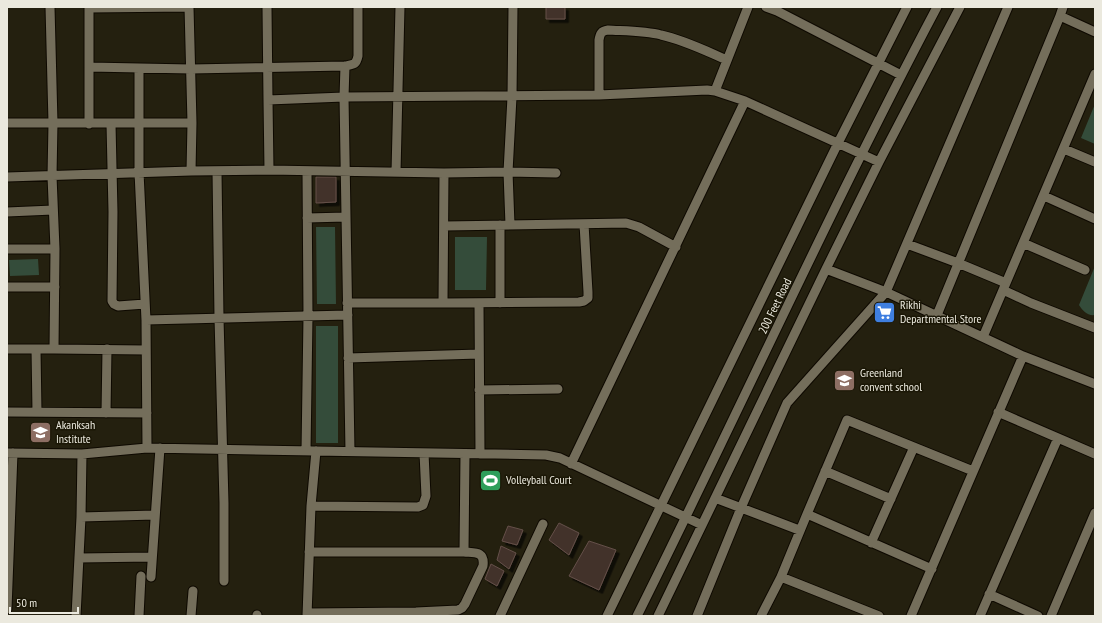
<svg xmlns="http://www.w3.org/2000/svg" width="1102" height="623" viewBox="0 0 1102 623" font-family="'PT Sans Narrow',sans-serif">
<defs>
<filter id="shadow"><feDropShadow dx="3.5" dy="3.5" stdDeviation="0" flood-color="#0009"/></filter>
</defs>
<rect width="100%" height="100%" fill="#24200f"/>
<!-- green -->
<path fill="#344c3a" d="M 1095,104 L 1095,144 L 1081,138 Z
M 316,227 L 335,227 L 336,304 L 317,304 Z
M 455,237 L 487,237 L 486,290 L 455,290 Z
M 38,259 L 39,275 L 10,276 L 9,260 Z
M 1095,266 L 1095,315 C 1087,316 1083,311 1079,305 Z
M 316,326 L 338,326 L 338,443 L 316,443 Z"/>
<!-- building -->
<path fill="#43302a" stroke="#645049" filter="url(#shadow)" d="M 546,7 L 565,7 L 565,19 L 546,19 Z
M 316,177 L 336,177 L 336,202 L 316,203 Z
M 559,523 L 579,533 L 569,555 L 549,540 Z
M 508,526 L 523,530 L 517,545 L 502,541 Z
M 589,541 L 616,550 L 599,590 L 569,576 Z
M 501,546 L 516,553 L 509,569 L 497,560 Z
M 491,564 L 504,571 L 497,586 L 485,579 Z"/>
<g fill="none" stroke-linecap="round" stroke-linejoin="round">
<defs>
<path id="minor" d="M 50,7 L 53,123 L 52,176 L 55,249 L 54,349 L 146,350
M 89,7 L 89,124
M 189,7 L 192,123
M 267,7 L 268,100
M 748,7 L 715,91 L 745,101 L 879,162
M 766,7 L 777,11 L 901,75
M 1063,7 L 1060,16 L 1095,32
M 89,8 L 189,7
M 345,66 L 344,97 L 350,451
M 89,67 L 191,69 L 345,66 C 354,64 356,65 358,56 L 358,7
M 139,68 L 139,172 L 146,320 L 147,448 L 546,455 L 560,458 L 702,525
M 599,95 L 599,40 C 600,34 601,31 608,30 C 624,31 646,31 661,35 C 684,40 706,51 727,60
M 7,123 L 192,123 L 191,171 L 269,170 L 444,173 L 508,172 L 512,97 L 513,7
M 111,124 L 113,212 L 112,301 L 114,304 L 118,306 L 145,304
M 1064,149 L 1095,162
M 269,170 L 268,100 L 344,97 L 599,95 L 707,90 L 715,91
M 217,171 L 219,318 L 224,503 L 224,581
M 396,172 L 400,7
M 444,173 L 443,303 L 579,302 L 584,301 L 588,298 L 588,292 L 584,224
M 7,177 L 191,171
M 1044,196 L 1095,219
M 7,212 L 53,210
M 307,218 L 346,217
M 500,225 L 500,303
M 510,225 L 508,172 L 556,173
M 444,226 L 626,223 L 639,227 L 676,247
M 1023,243 L 1085,270
M 907,244 L 958,263 L 1006,283
M 7,249 L 55,249
M 826,269 L 886,292 L 1023,356 L 1095,384
M 7,287 L 55,287
M 1003,290 L 1031,303 L 1095,328
M 347,303 L 443,303
M 479,304 L 480,454
M 937,315 L 1060,16
M 146,320 L 348,315
M 983,337 L 1095,74
M 7,349 L 54,349
M 36,349 L 37,412
M 348,358 L 479,354
M 479,390 L 558,389
M 7,412 L 147,413
M 998,412 L 1095,454
M 106,413 L 107,349
M 306,451 L 308,316 L 307,171
M 8,453 L 82,454 L 147,448
M 571,464 L 745,101
M 825,471 L 891,499
M 715,498 L 799,530
M 311,506 L 418,507 L 423,505 L 426,496 L 424,453
M 81,517 L 155,515
M 871,543 L 914,447
M 309,552 L 464,552 L 465,454
M 79,558 L 152,557
M 932,569 L 807,514 L 847,420 L 973,471
M 151,577 L 160,448
M 781,577 L 807,514
M 989,594 L 1038,616
M 7,609 L 13,453
M 307,613 L 416,612 L 458,610 L 462,608 L 465,604 L 483,566 C 485,551 475,553 464,552
M 76,616 L 81,517 L 82,454
M 139,616 L 141,576
M 191,616 L 193,591
M 257,616 L 257,615
M 307,616 L 311,506 L 316,451
M 500,616 L 543,524
M 607,616 L 838,143 L 907,7
M 637,616 C 738,414 831,207 937,7
M 658,616 L 826,269 L 879,162 L 960,7
M 697,616 L 741,508 L 787,403 L 886,292 L 1008,7
M 761,616 L 781,577 L 879,616
M 911,616 L 1023,356
M 980,616 L 1058,438
M 1051,616 L 1095,513"/>
</defs>
<!-- minor casing -->
<use href="#minor" stroke="#0e0900" stroke-width="11"/>
<!-- minor -->
<use href="#minor" stroke="#746e5b" stroke-width="9"/>
</g>
<!-- icons -->
<defs>
<symbol id="supermarket-square" viewBox="-11 -11 22 22"><rect x="-9" y="-9" width="18" height="18" rx="4" fill="#3f7fe0" stroke="#1b1706"/><path d="M-6-5.5h2.5l.6 2H6L4.5 2H-2.5L-4.4-4H-6ZM-1.5 3.2a1.3 1.3 0 1 0 .1 0ZM3 3.2a1.3 1.3 0 1 0 .1 0Z" fill="#fff"/></symbol>
<symbol id="school-square" viewBox="-11 -11 22 22"><rect x="-9" y="-9" width="18" height="18" rx="4" fill="#8d6e63" stroke="#1b1706"/><path d="M0-5L7-2L0 1L-7-2ZM-4 1L0 2.5L4 1V4Q0 6-4 4Z" fill="#fff"/></symbol>
<symbol id="stadium-square" viewBox="-11 -11 22 22"><rect x="-9" y="-9" width="18" height="18" rx="4" fill="#2e9e5b" stroke="#1b1706"/><path d="M0-5a6.5 5 0 1 0 0 10a6.5 5 0 1 0 0-10ZM-3.5-1.8h7v3.6h-7Z" fill="#fff"/></symbol>
</defs>
<g fill-rule="evenodd">
<use href="#supermarket-square" x="872" y="300" width="25" height="25"/>
<use href="#school-square" x="832" y="368" width="25" height="25"/>
<use href="#school-square" x="28" y="420" width="25" height="25"/>
<use href="#stadium-square" x="478" y="468" width="25" height="25"/>
</g>
<g text-anchor="middle" stroke-width="3" stroke-linejoin="round" paint-order="stroke">
<!-- poi labels -->
<g font-size="12" fill="#ebe9de" stroke="#1b1706" text-anchor="start">
<text x="900" y="309">Rikhi<tspan x="900" dy="14">Departmental Store</tspan></text>
<text x="860" y="377">Greenland<tspan x="860" dy="14">convent school</tspan></text>
<text x="56" y="429">Akanksah<tspan x="56" dy="14">Institute</tspan></text>
<text x="506" y="484">Volleyball Court</text>
</g>
<!-- street labels -->
<g font-size="12" fill="#ebe9de" stroke="#1b1706">
<text transform="translate(775 306) rotate(-64)" y="4">200 Feet Road</text>
</g>
</g>
<!-- border -->
<rect width="1102" height="623" fill="none" stroke="#ebe9de" stroke-width="16"/>
<!-- scale -->
<path d="M10 607v6h68v-6" fill="none" stroke="#ebe9de" stroke-width="2"/>
<text x="16" y="607" font-size="12" fill="#ebe9de" stroke="#1b1706" stroke-width="3" paint-order="stroke">50 m</text>
</svg>
